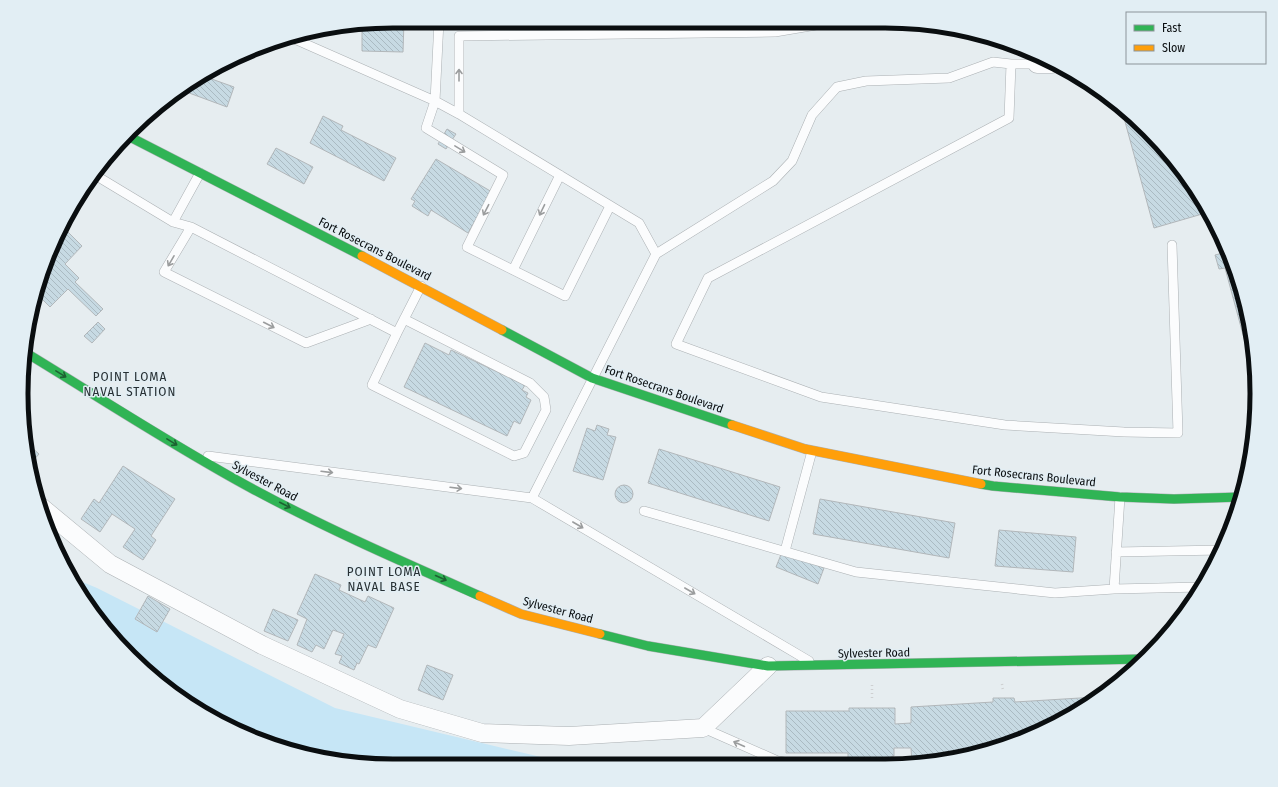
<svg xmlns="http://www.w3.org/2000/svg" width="1278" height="787" viewBox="0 0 1278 787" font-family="'Fira Sans Condensed',sans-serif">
<defs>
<pattern id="building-back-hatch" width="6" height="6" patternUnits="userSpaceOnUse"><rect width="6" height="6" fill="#c7dae3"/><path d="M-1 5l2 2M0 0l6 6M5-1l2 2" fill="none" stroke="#aabac2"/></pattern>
</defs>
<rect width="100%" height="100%" fill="#e6edf0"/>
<!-- green -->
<path fill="#c6e6f6" d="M 73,578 L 97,588 L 335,708 L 541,757 L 561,764 L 345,763 L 251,738 L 167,689 L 84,601 Z"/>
<!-- building -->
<path fill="url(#building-back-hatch)" stroke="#b2b7ba" d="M 394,21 L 404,21 L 403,52 L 362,51 L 362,26 Z
M 206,77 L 234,87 L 227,107 L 181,90 Z
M 1121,107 L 1164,148 L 1207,207 L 1209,212 L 1154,228 Z
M 323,116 L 343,126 L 341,130 L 396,158 L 384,181 L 310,143 Z
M 447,129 L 456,134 L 446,149 L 438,144 Z
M 276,148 L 313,167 L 304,184 L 267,164 Z
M 436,159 L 492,192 L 468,233 L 431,210 L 428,216 L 412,206 L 415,201 L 411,199 Z
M 64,228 L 82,246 L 65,264 L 79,278 L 75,282 L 103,309 L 96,316 L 68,289 L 50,307 L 37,294 L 41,274 Z
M 1227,252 L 1237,274 L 1254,345 L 1255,379 L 1225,268 L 1219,269 L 1215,255 Z
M 98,322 L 105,329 L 92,343 L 84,336 Z
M 425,343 L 449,355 L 451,350 L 525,385 L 522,390 L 528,393 L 526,397 L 531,400 L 520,424 L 514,421 L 507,436 L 404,387 Z
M 597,425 L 609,429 L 607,435 L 616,437 L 603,480 L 573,471 L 587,428 L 595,431 Z
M 30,446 L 39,454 L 32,462 Z
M 659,449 L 780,487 L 769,521 L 648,483 Z
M 123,466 L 175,499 L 151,536 L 156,540 L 143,560 L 123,547 L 135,529 L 112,514 L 100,532 L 81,519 L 94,499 L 99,503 Z
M615 494a9 9 0 1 1 18 0a9 9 0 1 1-18 0Z
M 820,499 L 955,523 L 949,558 L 813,534 Z
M 999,530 L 1076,537 L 1073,572 L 995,566 Z
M 782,552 L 824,568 L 818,584 L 776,567 Z
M 315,574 L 341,585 L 339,590 L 365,602 L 368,596 L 394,608 L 376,648 L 368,645 L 359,664 L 357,663 L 354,670 L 339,663 L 342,656 L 335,654 L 344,634 L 333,630 L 324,649 L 316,645 L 312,652 L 297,645 L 307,619 L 297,614 Z
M 148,596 L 170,609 L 157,632 L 135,619 Z
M 273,609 L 298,620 L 288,641 L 264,631 Z
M 427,665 L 453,675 L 443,700 L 418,690 Z
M 1096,697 L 1071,716 L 981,753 L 912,765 L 911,748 L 894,748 L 894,756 L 892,756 L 892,763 L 879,763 L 879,765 L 848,765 L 848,753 L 786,753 L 786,711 L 849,711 L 849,708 L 895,708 L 895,724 L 911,723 L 911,707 L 993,702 L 993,698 L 1014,698 L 1015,702 Z"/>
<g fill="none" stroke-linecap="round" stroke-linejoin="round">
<defs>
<path id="lane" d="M 439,21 L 435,101 L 459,114 L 639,223 L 656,254 L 532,498
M 856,24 L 945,27
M 292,38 L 435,101 L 426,128 L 503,175 L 467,247 L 565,296 L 610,206
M 1011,64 L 1009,118 L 708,278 L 676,344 L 821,397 L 1005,425 L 1124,432 L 1178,433 L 1172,245
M 459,114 L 459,36 L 775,32 L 822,24
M 95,175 L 173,222 L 191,227 L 397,333 L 372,385 L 514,456 L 524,453 L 546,410 L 544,397 L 530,383 L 404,319
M 173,222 L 200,173
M 191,227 L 164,272 L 306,343 L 371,319
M 656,254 L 773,181 L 792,161 L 812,115 L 837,87 L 866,81 L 949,78 L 993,62 L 1011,64 L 1037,64
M 513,270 L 560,175
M 397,333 L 421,286
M 208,456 L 532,498 L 809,661
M 1120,497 L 1114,589 L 1201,587
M 644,511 L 856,572 L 1055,593 L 1114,589
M 785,551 L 812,451
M 1116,552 L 1222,550
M 703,728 L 778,761 L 803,765"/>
<path id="street" d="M 1037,55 L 1037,64 L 1052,64
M 40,506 L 110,564 L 262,645 L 400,709 L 482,733 L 569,736 L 703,728 L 768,666"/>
<path id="fast" d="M 130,137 L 362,256
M 502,330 L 592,378 L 732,425
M 28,354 C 102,399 175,447 251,488 C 325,528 403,562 480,596
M 981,484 L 993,486 L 1120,497 L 1174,499 L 1242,497
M 600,634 L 648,646 L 768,666 L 1144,659"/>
<path id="slow" d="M 362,256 L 502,330
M 732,425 L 805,449 L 981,484
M 480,596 L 521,614 L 600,634"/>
</defs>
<!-- lane casing -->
<use href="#lane" stroke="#abb0b3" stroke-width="10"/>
<!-- street casing -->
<use href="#street" stroke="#abb0b3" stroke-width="19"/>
<!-- fast casing -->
<use href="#fast" stroke="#abb0b3" stroke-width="10"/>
<!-- slow casing -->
<use href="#slow" stroke="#abb0b3" stroke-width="10"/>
<!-- path -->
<path stroke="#ced0d1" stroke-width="2.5" stroke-dasharray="1 3" stroke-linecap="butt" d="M 355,584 L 362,568
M 1002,684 L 1003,691
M 872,685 L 872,699"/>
<!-- lane -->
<use href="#lane" stroke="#fbfcfd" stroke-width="9"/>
<!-- street -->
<use href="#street" stroke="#fbfcfd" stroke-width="18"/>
<!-- fast -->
<use href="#fast" stroke="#30b455" stroke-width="9"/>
<!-- slow -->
<use href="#slow" stroke="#ff9f0a" stroke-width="9"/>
</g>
<!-- one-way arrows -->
<defs><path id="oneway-shaft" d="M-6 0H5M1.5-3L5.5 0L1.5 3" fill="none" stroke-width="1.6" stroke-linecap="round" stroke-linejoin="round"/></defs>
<g stroke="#9b9d9e">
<use href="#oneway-shaft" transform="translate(459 75) rotate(-90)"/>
<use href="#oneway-shaft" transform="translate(460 149) rotate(31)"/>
<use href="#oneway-shaft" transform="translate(486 210) rotate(117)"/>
<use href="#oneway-shaft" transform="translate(542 210) rotate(116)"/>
<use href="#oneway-shaft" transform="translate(171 261) rotate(120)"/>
<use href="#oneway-shaft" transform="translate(269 325) rotate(27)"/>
<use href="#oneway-shaft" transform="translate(327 472) rotate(7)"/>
<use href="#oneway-shaft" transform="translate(456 488) rotate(7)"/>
<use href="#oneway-shaft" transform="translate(578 525) rotate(30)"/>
<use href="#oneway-shaft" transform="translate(690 591) rotate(30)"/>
<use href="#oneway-shaft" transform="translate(739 744) rotate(-156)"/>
</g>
<g stroke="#1d6132">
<use href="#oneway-shaft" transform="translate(61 374) rotate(31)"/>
<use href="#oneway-shaft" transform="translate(172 442) rotate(31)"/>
<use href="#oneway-shaft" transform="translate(285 505) rotate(27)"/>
<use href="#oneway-shaft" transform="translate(441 578) rotate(24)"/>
</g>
<g text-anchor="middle" stroke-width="3" stroke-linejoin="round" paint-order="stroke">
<!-- street labels -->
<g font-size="12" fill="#0a0e10" stroke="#e2eef4">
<text transform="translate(375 249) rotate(27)" y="4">Fort Rosecrans Boulevard</text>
<text transform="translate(664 389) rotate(19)" y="4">Fort Rosecrans Boulevard</text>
<text transform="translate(1034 476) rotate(6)" y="4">Fort Rosecrans Boulevard</text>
<text transform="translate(265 481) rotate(28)" y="4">Sylvester Road</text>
<text transform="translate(558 610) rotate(15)" y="4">Sylvester Road</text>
<text transform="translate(874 653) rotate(-1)" y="4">Sylvester Road</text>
</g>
<!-- neighbourhood labels -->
<g font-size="13" letter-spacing="1" fill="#273034" stroke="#e2eef4">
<text x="130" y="381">POINT LOMA<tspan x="130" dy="15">NAVAL STATION</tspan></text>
<text x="384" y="576">POINT LOMA<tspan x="384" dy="15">NAVAL BASE</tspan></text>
</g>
</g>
<!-- crop -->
<path d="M0 0H1278V787H0ZM393 28H885A365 365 0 0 1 1250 393V394A365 365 0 0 1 885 759H393A365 365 0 0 1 28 394V393A365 365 0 0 1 393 28Z" fill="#e2eef4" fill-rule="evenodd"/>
<path fill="none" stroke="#0a0e10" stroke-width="5" d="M393 28H885A365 365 0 0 1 1250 393V394A365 365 0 0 1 885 759H393A365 365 0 0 1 28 394V393A365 365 0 0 1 393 28Z"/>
<!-- legend -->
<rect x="1126" y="12" width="140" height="52" fill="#e2eef4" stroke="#8c9499"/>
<rect x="1134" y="25" width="20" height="6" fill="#30b455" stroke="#8c9499"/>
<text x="1162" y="32" font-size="12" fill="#0a0e10">Fast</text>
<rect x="1134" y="45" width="20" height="6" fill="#ff9f0a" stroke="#8c9499"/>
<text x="1162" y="52" font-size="12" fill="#0a0e10">Slow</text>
</svg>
